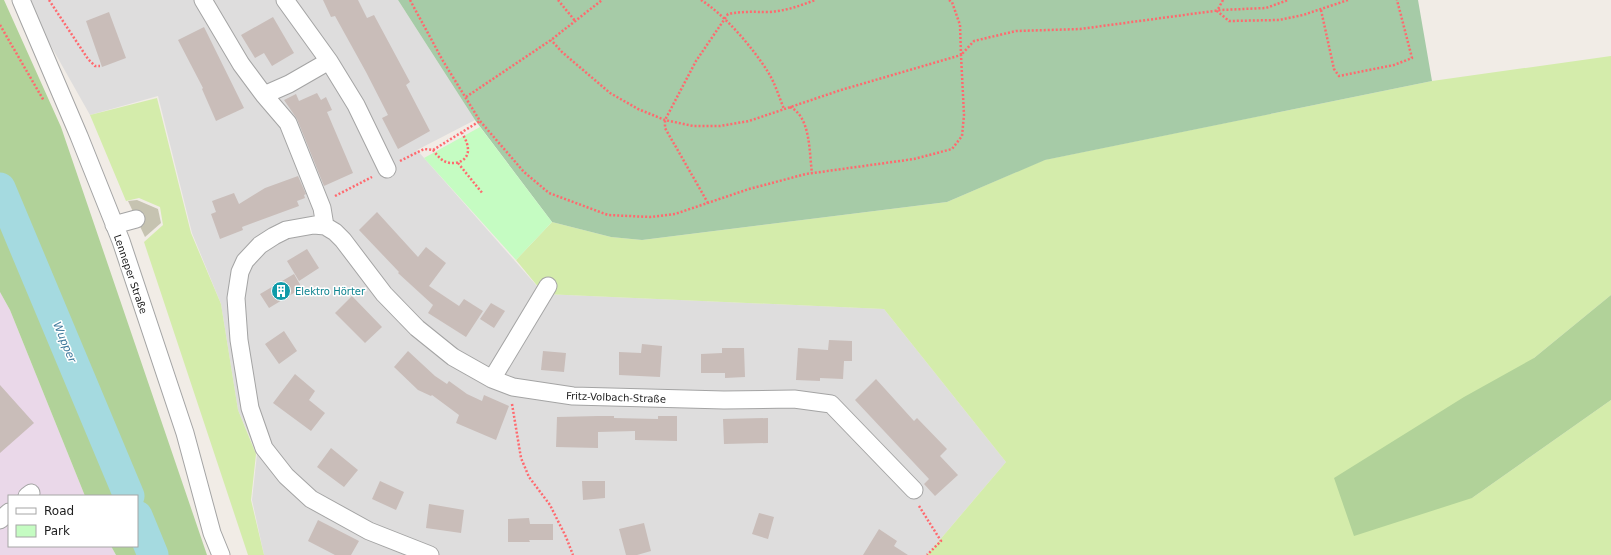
<svg xmlns="http://www.w3.org/2000/svg" width="1611" height="555" viewBox="0 0 1611 555" font-family="'DejaVu Sans',sans-serif">
<rect width="100%" height="100%" fill="#f1ece6"/>
<!-- residential -->
<path fill="#dedddd" d="M 25,0 L 398,0 L 475,120 L 417,150 L 544,294 L 884,309 L 1006,462 L 927,555 L 264,555 L 252,500 L 257,454 L 238,410 L 221,304 L 192,233 L 158,96 L 90,115 Z"/>
<!-- industrial -->
<path fill="#ead8e9" d="M 0,292 L 10,310 L 85,496 L 9,496 L 9,546 L 111,546 L 116,555 L 0,555 Z"/>
<!-- construction -->
<path fill="#c6c3b1" d="M 137,200 L 158,209 L 161,223 L 145,237 L 128,201 Z"/>
<!-- grass -->
<path fill="#d4ecab" d="M 1611,56 L 1611,295 L 1534,358 L 1472,498 L 1611,400 L 1611,555 L 927,555 L 1006,462 L 884,309 L 544,294 L 516,260 L 552,222 L 611,237 L 642,240 L 947,202 L 1044,160 L 1432,81 Z
M 157,98 L 191,233 L 221,304 L 238,410 L 256,454 L 251,500 L 264,555 L 248,555 L 144,242 L 163,225 L 160,207 L 139,198 L 126,201 L 90,115 Z"/>
<!-- forest -->
<path fill="#b1d299" d="M 0,0 L 4,0 L 61,127 L 207,555 L 116,555 L 111,546 L 137,546 L 137,496 L 85,496 L 10,310 L 0,292 Z
M 1611,295 L 1611,400 L 1472,498 L 1354,536 L 1334,478 L 1464,397 L 1534,358 Z"/>
<!-- cemetery -->
<path fill="#a6cba7" d="M 398,0 L 1418,0 L 1432,81 L 1045,160 L 947,202 L 642,240 L 611,237 L 552,222 L 475,120 Z"/>
<!-- park -->
<path fill="#c5fcc2" d="M 480,127 L 552,222 L 516,260 L 424,158 Z"/>
<g fill="none" stroke-linecap="round" stroke-linejoin="round">
<!-- river -->
<path stroke="#a5dae0" stroke-width="31" d="M 0,188 L 129,496
M 137,516 L 153,555"/>
</g>
<!-- building -->
<path fill="#c9bdb9" d="M 323,0 L 358,0 L 367,18 L 374,15 L 410,82 L 406,85 L 430,131 L 398,149 L 382,118 L 388,115 L 366,72 L 335,16 L 331,17 Z
M 109,12 L 126,58 L 102,67 L 86,21 Z
M 273,17 L 294,53 L 272,66 L 264,53 L 255,58 L 241,35 Z
M 204,27 L 244,108 L 216,121 L 202,89 L 203,88 L 178,40 Z
M 317,93 L 321,100 L 326,97 L 332,110 L 327,112 L 353,173 L 324,186 L 297,119 L 284,100 L 296,94 L 299,101 Z
M 298,176 L 306,194 L 304,195 L 305,198 L 297,201 L 299,206 L 242,227 L 243,230 L 220,239 L 211,214 L 216,212 L 212,201 L 234,193 L 239,204 L 265,188 Z
M 377,212 L 418,257 L 426,247 L 446,263 L 429,286 L 459,306 L 464,299 L 483,311 L 466,337 L 428,313 L 433,305 L 398,273 L 399,272 L 359,230 Z
M 307,249 L 319,268 L 299,281 L 287,261 Z
M 294,274 L 302,288 L 269,308 L 260,294 Z
M 352,296 L 382,327 L 365,343 L 335,313 Z
M 491,303 L 505,311 L 494,328 L 480,319 Z
M 284,331 L 297,351 L 279,364 L 265,344 Z
M 829,340 L 852,341 L 852,361 L 844,361 L 843,379 L 820,378 L 820,381 L 796,380 L 798,348 L 828,350 Z
M 642,344 L 662,346 L 660,377 L 619,375 L 619,352 L 641,353 Z
M 722,348 L 744,348 L 745,377 L 725,378 L 725,373 L 701,373 L 701,354 L 722,353 Z
M 408,351 L 435,376 L 447,384 L 449,381 L 467,394 L 482,401 L 484,395 L 509,406 L 496,440 L 456,423 L 459,415 L 432,395 L 431,396 L 418,390 L 394,367 Z
M 543,351 L 566,353 L 564,372 L 541,370 Z
M 295,374 L 315,391 L 309,400 L 325,413 L 311,431 L 273,403 Z
M 876,379 L 914,421 L 917,418 L 947,449 L 940,456 L 958,475 L 935,496 L 924,484 L 929,479 L 855,400 Z
M 0,385 L 34,423 L 0,453 Z
M 598,416 L 614,416 L 614,418 L 658,419 L 658,416 L 677,416 L 677,441 L 635,440 L 635,431 L 598,432 L 598,448 L 556,447 L 557,417 Z
M 768,418 L 768,443 L 724,444 L 723,419 Z
M 331,448 L 358,470 L 344,487 L 317,467 Z
M 380,481 L 404,492 L 396,510 L 372,499 Z
M 582,481 L 605,481 L 605,498 L 583,500 Z
M 429,504 L 464,510 L 461,533 L 426,528 Z
M 759,513 L 774,517 L 768,539 L 752,534 Z
M 529,518 L 530,524 L 553,524 L 553,540 L 529,540 L 530,542 L 508,542 L 508,519 Z
M 318,520 L 359,541 L 351,555 L 335,555 L 308,541 Z
M 644,523 L 651,551 L 637,555 L 626,555 L 619,529 Z
M 879,529 L 897,541 L 894,546 L 908,555 L 863,555 Z"/>
<g fill="none" stroke-linecap="round" stroke-linejoin="round">
<defs>
<path id="minor" d="M 21,0 L 79,136 L 121,241 L 185,433 L 212,533 L 221,555
M 203,0 L 241,64 L 264,95 L 288,123 L 322,208 L 325,226
M 285,0 L 329,61 L 356,105 L 387,169
M 264,95 L 289,84 L 329,61
M 114,225 L 136,219
M 492,379 L 548,286
M 27,496 L 31,493
M 0,520 L 9,512
M 430,555 L 369,531 L 311,499 L 286,476 L 264,448 L 250,408 L 239,340 L 236,298 L 240,272 L 245,261 L 260,245 L 274,236 L 286,230 L 314,225 L 325,226 L 335,232 L 343,240 L 384,294 L 417,328 L 453,357 L 492,379 L 513,387 L 573,396 L 724,400 L 794,399 L 831,404 L 914,490"/>
</defs>
<!-- minor casing -->
<use href="#minor" stroke="#a4a4a4" stroke-width="19"/>
<!-- path -->
<path stroke="#ff696e" stroke-width="2.5" stroke-dasharray="2 2" stroke-linecap="butt" d="M 49,0 L 88,59 L 95,66 L 100,66
M 410,0 L 443,61 L 480,121 L 524,172 L 549,193 L 608,215 L 650,217 L 675,214 L 749,189 L 806,174 L 914,159 L 952,149 L 962,136 L 964,115 L 961,55 L 841,90 L 749,121 L 720,126 L 693,126 L 665,120 L 638,109 L 610,93 L 562,52 L 551,40
M 558,0 L 576,22
M 701,0 C 725,15 753,48 768,72 C 775,83 779,97 784,109
M 949,0 L 952,2 L 960,25 L 961,55 L 974,41 L 1016,31 L 1080,29 L 1221,10 L 1266,8 L 1288,0
M 1223,0 L 1217,11 L 1229,21 L 1279,20 L 1303,15 L 1348,0
M 1321,10 L 1334,69 L 1339,76 L 1394,65 L 1412,58 L 1397,0
M 0,25 L 44,101
M 466,97 L 551,40 L 602,0
M 790,107 C 811,117 809,152 812,173
M 433,150 C 436,154 440,159 444,161 C 453,166 468,162 468,150 C 468,144 465,138 462,133
M 400,161 L 424,149 L 433,150 L 480,121
M 458,163 L 483,194
M 335,196 L 372,177
M 708,203 L 665,128 L 665,120 L 696,61 L 728,14 C 743,11 754,12 769,12 C 785,11 800,6 815,0
M 512,404 L 521,458 L 529,477 L 550,505 L 566,537 L 573,555
M 919,506 L 941,541 L 927,555"/>
<!-- minor -->
<use href="#minor" stroke="#fff" stroke-width="17"/>
</g>
<!-- icons -->
<defs>
<symbol id="building-disc" viewBox="-11 -11 22 22"><circle r="9.5" fill="#0f9aa8" stroke="#fff"/><path d="M-4-6H4V6H1V3H-1V6H-4ZM-2.5-4.3h1.7v1.8h-1.7ZM.8-4.3h1.7v1.8H.8ZM-2.5-1h1.7V.8h-1.7ZM.8-1h1.7V.8H.8Z" fill="#fff"/></symbol>
</defs>
<g fill-rule="evenodd">
<use href="#building-disc" x="270" y="280" width="22" height="22"/>
</g>
<g text-anchor="middle" stroke-width="3" stroke-linejoin="round" paint-order="stroke">
<!-- street labels -->
<g font-size="10" fill="#202020" stroke="#fff">
<text transform="translate(131 274) rotate(71)" y="4">Lenneper Straße</text>
<text transform="translate(616 397) rotate(2)" y="4">Fritz-Volbach-Straße</text>
</g>
<!-- culture labels -->
<g font-size="10" fill="#0d838f" stroke="#fff" text-anchor="start">
<text x="295" y="295">Elektro Hörter</text>
</g>
<!-- water labels -->
<g font-size="11" font-style="italic" fill="#407a9c" stroke="#fff">
<text transform="translate(65 342) rotate(67)" y="4">Wupper</text>
</g>
</g>
<!-- legend -->
<rect x="8" y="495" width="130" height="52" fill="#ffffff" stroke="#a6a6a6"/>
<rect x="16" y="508" width="20" height="6" fill="#ffffff" stroke="#a6a6a6"/>
<text x="44" y="515" font-size="12" fill="#202020">Road</text>
<rect x="16" y="525" width="20" height="12" fill="#c5fcc2" stroke="#a6a6a6"/>
<text x="44" y="535" font-size="12" fill="#202020">Park</text>
</svg>
